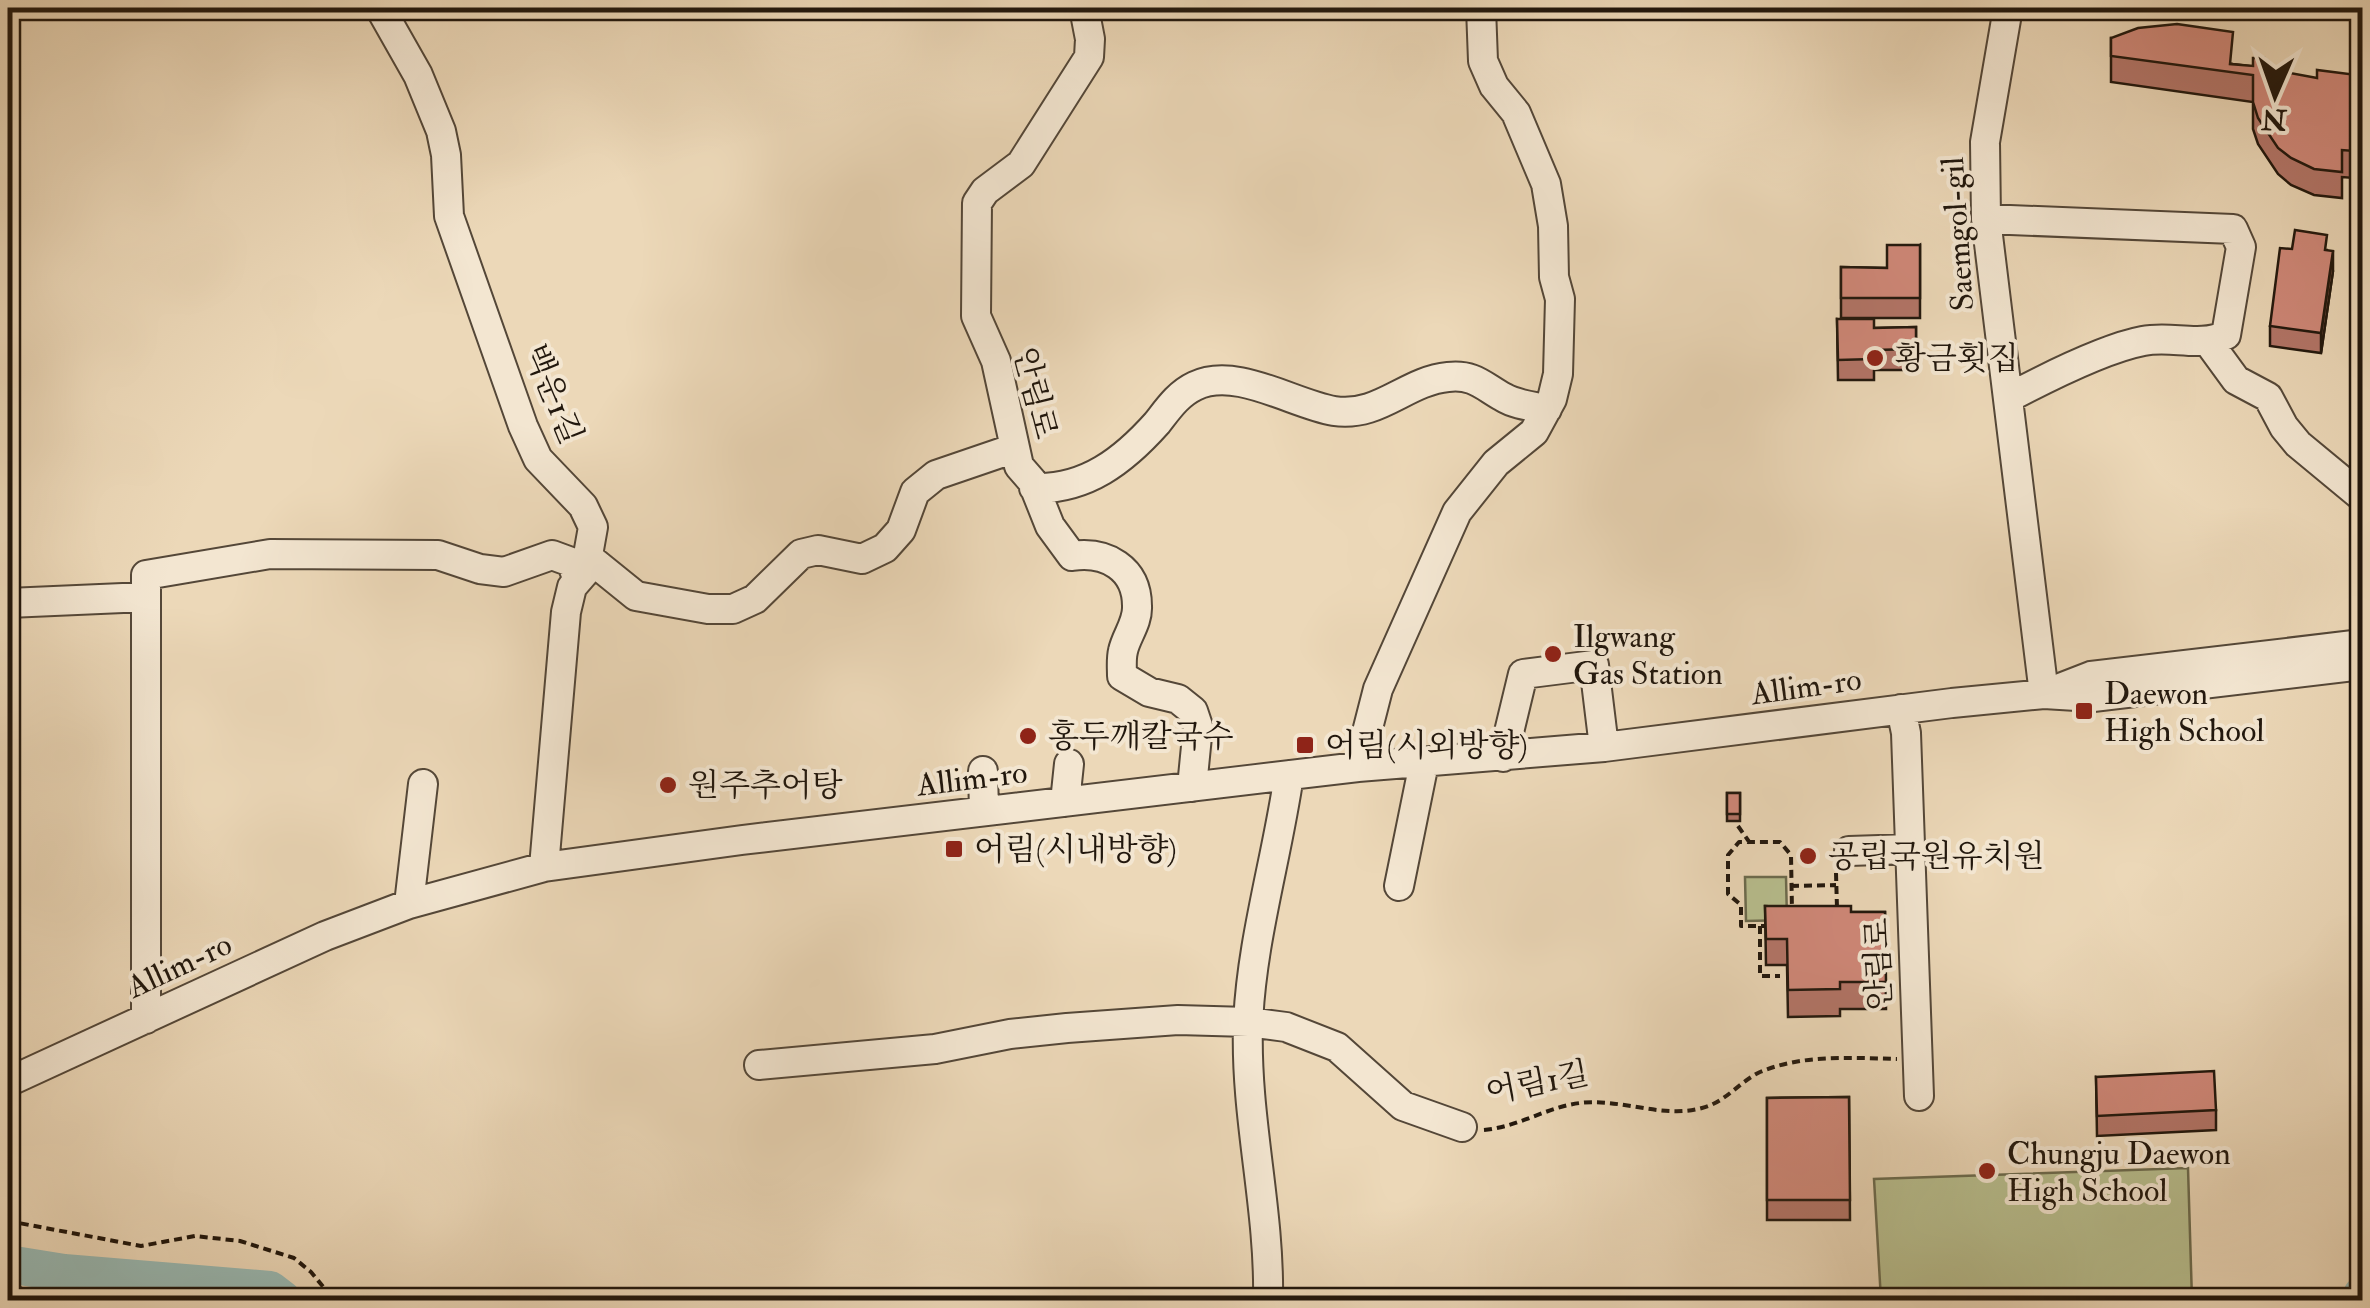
<svg xmlns="http://www.w3.org/2000/svg" width="2370" height="1308" viewBox="0 0 2370 1308" font-family="'IM FELL Double Pica','Noto Serif KR',serif">
<rect width="100%" height="100%" fill="#ecd8b8"/>
<filter id="stains"><feTurbulence type="fractalNoise" baseFrequency=".002" numOctaves="4"/><feColorMatrix values="0 0 0 0 .2 0 0 0 0 .09 0 0 0 0 .02 0 0 0 .5 -.17"/></filter>
<radialGradient id="worn" r=".72"><stop offset=".6" stop-color="#630" stop-opacity="0"/><stop offset="1" stop-color="#630" stop-opacity=".3"/></radialGradient>
<!-- green -->
<path fill="#b8bf8f" stroke="#6c6b4e" stroke-width="2.5" d="M 1745,877 L 1786,877 L 1787,920 L 1746,921 Z
M 2188,1168 L 2192,1300 L 1881,1300 L 1874,1179 Z"/>
<g fill="none" stroke-linecap="round" stroke-linejoin="round">
<!-- river -->
<path stroke="#99b9b3" stroke-width="38" d="M 8,1264 L 64,1273 L 270,1290 L 283,1300
M 2361,1300 L 2362,1295"/>
<defs>
<path id="minor" d="M 380,8 L 418,75 L 441,131 L 446,155 L 449,216 L 523,426 L 538,459 L 583,506 L 593,527 L 585,572 L 572,587 L 566,612 L 544,867
M 1084,8 L 1090,39 L 1089,57 L 1021,164 L 985,191 L 977,203 L 976,316 L 996,361 L 1019,466 L 1032,481 L 1050,526 L 1072,556 C 1106,551 1137,568 1137,606 C 1138,623 1126,636 1123,651 C 1121,659 1122,668 1122,676 L 1149,692 L 1178,699 L 1193,711 L 1198,726 L 1192,787
M 2008,8 L 1985,142 L 1986,219 L 2044,694
M 1986,219 L 2233,229 L 2241,247 L 2226,335 C 2199,348 2172,335 2143,341 C 2106,348 2042,380 2008,398
M 2209,343 L 2236,380 L 2268,397 L 2284,427 L 2298,444 L 2362,497
M 1034,488 C 1086,490 1124,460 1157,423 C 1168,409 1178,394 1195,386 C 1236,366 1293,404 1334,411 C 1379,418 1406,381 1448,377 C 1474,374 1483,386 1503,397 C 1516,405 1532,406 1547,409
M 589,558 L 636,596 L 708,609 L 733,609 L 755,599 L 801,554 L 818,550 L 862,559 L 885,548 L 901,530 L 915,492 L 936,475 L 1015,448
M 8,603 L 146,597
M 2055,690 L 2091,676 L 2362,644
M 1901,709 L 1906,733 L 1919,1096
M 1503,757 L 1523,674 L 1594,665 L 1604,747
M 1358,767 L 1378,689 L 1457,512 L 1496,463 L 1534,432 L 1552,399 L 1558,374 L 1560,299 L 1554,277 L 1553,226 L 1546,184 L 1516,113 L 1494,86 L 1483,61 L 1481,8
M 983,771 L 984,811
M 1065,802 L 1069,764
M 1849,851 L 1910,849
M 1399,886 L 1424,763
M 409,904 L 423,784
M 146,1019 L 146,575 L 270,554 L 438,555 L 480,569 L 504,572 L 552,555 L 571,562 L 578,580
M 759,1065 L 935,1049 L 1010,1034 L 1067,1028 L 1178,1020 L 1248,1022 L 1286,1027 L 1337,1047 L 1403,1106 L 1462,1127
M 8,1082 L 325,936 L 409,904 L 544,867 L 742,840 L 1358,767 L 1604,747 L 1952,703 L 2044,694 L 2093,697 L 2362,665
M 8,1299 L 13,1300
M 1268,1300 C 1270,1208 1245,1118 1248,1025 C 1251,942 1277,858 1289,775"/>
</defs>
<!-- minor casing -->
<use href="#minor" stroke="#544738" stroke-width="32"/>
<!-- path -->
<path stroke="#21170d" stroke-width="4" stroke-dasharray="8 5" stroke-linecap="butt" d="M 1738,826 L 1750,843
M 1836,873 L 1837,908
M 1791,886 L 1836,885
M 1760,926 L 1760,976 L 1780,976
M 1769,926 L 1741,926 L 1741,905 L 1728,894 L 1728,855 L 1739,842 L 1780,842 L 1791,855 L 1792,911
M 1484,1130 C 1518,1127 1547,1107 1580,1103 C 1620,1098 1663,1119 1702,1108 C 1726,1102 1739,1082 1760,1072 C 1803,1054 1852,1058 1897,1059
M 8,1221 L 141,1246 L 195,1236 L 240,1241 L 294,1258 L 311,1272 L 334,1300"/>
<!-- minor -->
<use href="#minor" stroke="#f3e6d1" stroke-width="28"/>
</g>
<!-- wall -->
<path fill="#b37568" stroke="#21170d" stroke-width="2.5" d="M 2111,38 L 2233,64 L 2264,68 L 2357,102 L 2354,178 L 2342,177 L 2342,198 L 2314,195 L 2291,185 L 2278,174 L 2258,144 L 2253,129 L 2253,102 L 2111,82 Z
M 1920,245 L 1920,318 L 1841,318 L 1841,267 L 1887,268 Z
M 2292,249 L 2327,250 L 2333,271 L 2321,353 L 2270,346 L 2270,326 Z
M 1837,319 L 1874,328 L 1916,327 L 1916,370 L 1874,370 L 1874,380 L 1838,380 Z
M 1727,793 L 1740,793 L 1740,821 L 1727,821 Z
M 1765,906 L 1851,912 L 1885,912 L 1886,1009 L 1840,1009 L 1840,1016 L 1788,1017 L 1787,965 L 1766,965 Z
M 2096,1077 L 2216,1110 L 2216,1130 L 2097,1136 Z
M 1849,1097 L 1850,1220 L 1767,1220 L 1767,1098 Z"/>
<!-- shaded-wall -->
<path fill="#925f55" stroke="#21170d" stroke-width="2.5" d="M 2333,251 L 2333,271 L 2321,353 L 2321,333 Z"/>
<!-- building -->
<path fill="#d08879" stroke="#21170d" stroke-width="2.5" d="M 2177,24 L 2233,32 L 2230,64 L 2253,66 L 2253,58 L 2264,58 L 2264,68 L 2317,78 L 2317,70 L 2357,75 L 2354,151 L 2342,150 L 2342,172 L 2314,169 L 2291,158 L 2278,148 L 2258,118 L 2253,102 L 2253,75 L 2111,56 L 2111,38 L 2138,28 Z
M 2295,230 L 2327,235 L 2325,250 L 2333,251 L 2321,333 L 2270,326 L 2280,248 L 2292,249 Z
M 1887,245 L 1920,245 L 1920,298 L 1841,298 L 1841,267 L 1887,268 Z
M 1837,319 L 1874,319 L 1874,328 L 1916,327 L 1916,349 L 1874,350 L 1874,359 L 1838,360 Z
M 1727,793 L 1740,793 L 1740,814 L 1727,814 Z
M 1765,906 L 1851,906 L 1851,912 L 1885,912 L 1886,982 L 1840,982 L 1840,989 L 1788,990 L 1787,939 L 1766,939 Z
M 2214,1071 L 2216,1110 L 2097,1116 L 2096,1077 Z
M 1849,1097 L 1850,1200 L 1767,1200 L 1767,1098 Z"/>
<!-- markers -->
<g fill="#8f2418" stroke="#f3e6d1" stroke-width="4">
<circle cx="1875" cy="358" r="10"/>
<circle cx="1553" cy="654" r="10"/>
<rect x="2074" y="701" width="20" height="20" rx="5"/>
<circle cx="1028" cy="736" r="10"/>
<rect x="1295" y="735" width="20" height="20" rx="5"/>
<circle cx="668" cy="785" r="10"/>
<rect x="944" y="839" width="20" height="20" rx="5"/>
<circle cx="1808" cy="856" r="10"/>
<circle cx="1987" cy="1171" r="10"/>
</g>
<g text-anchor="middle" stroke-width="8" stroke-linejoin="round" paint-order="stroke">
<!-- street labels -->
<g font-size="32" fill="#21170d" stroke="#f3e6d1">
<text transform="translate(1957 234) rotate(-94)" y="11">Saemgol-gil</text>
<text transform="translate(1036 393) rotate(76)" y="11">안림로</text>
<text transform="translate(554 394) rotate(68)" y="11">백운1길</text>
<text transform="translate(1806 686) rotate(-8)" y="11">Allim-ro</text>
<text transform="translate(972 778) rotate(-7)" y="11">Allim-ro</text>
<text transform="translate(1878 964) rotate(-92)" y="11">안림로</text>
<text transform="translate(179 965) rotate(-25)" y="11">Allim-ro</text>
<text transform="translate(1537 1082) rotate(-11)" y="11">어림1길</text>
</g>
<!-- poi labels -->
<g font-size="32" fill="#21170d" stroke="#f3e6d1" text-anchor="start">
<text x="1895" y="369">황금횟집</text>
<text x="1573" y="647">Ilgwang<tspan x="1573" dy="37">Gas Station</tspan></text>
<text x="2104" y="704">Daewon<tspan x="2104" dy="37">High School</tspan></text>
<text x="1048" y="747">홍두깨칼국수</text>
<text x="1325" y="756">어림(시외방향)</text>
<text x="688" y="796">원주추어탕</text>
<text x="974" y="860">어림(시내방향)</text>
<text x="1828" y="867">공립국원유치원</text>
<text x="2007" y="1164">Chungju Daewon<tspan x="2007" dy="37">High School</tspan></text>
</g>
</g>
<!-- margin -->
<rect width="2370" height="1308" fill="none" stroke="#ecd8b8" stroke-width="40"/>
<rect x="10" y="10" width="2350" height="1288" fill="none" stroke="#21170d" stroke-width="5"/>
<rect x="20" y="20" width="2330" height="1268" fill="none" stroke="#21170d" stroke-width="2.5"/>
<!-- north arrow -->
<g transform="translate(2275 95) rotate(182)" stroke="#f3e6d1" stroke-width="8" paint-order="stroke">
<path d="M0-8L18 38L0 25L-18 38Z" fill="#21170d"/>
<text y="-15" font-size="28" font-weight="bold" text-anchor="middle" fill="#21170d">N</text>
</g>
<rect width="100%" height="100%" filter="url(#stains)"/>
<rect width="100%" height="100%" fill="url(#worn)"/>
</svg>
